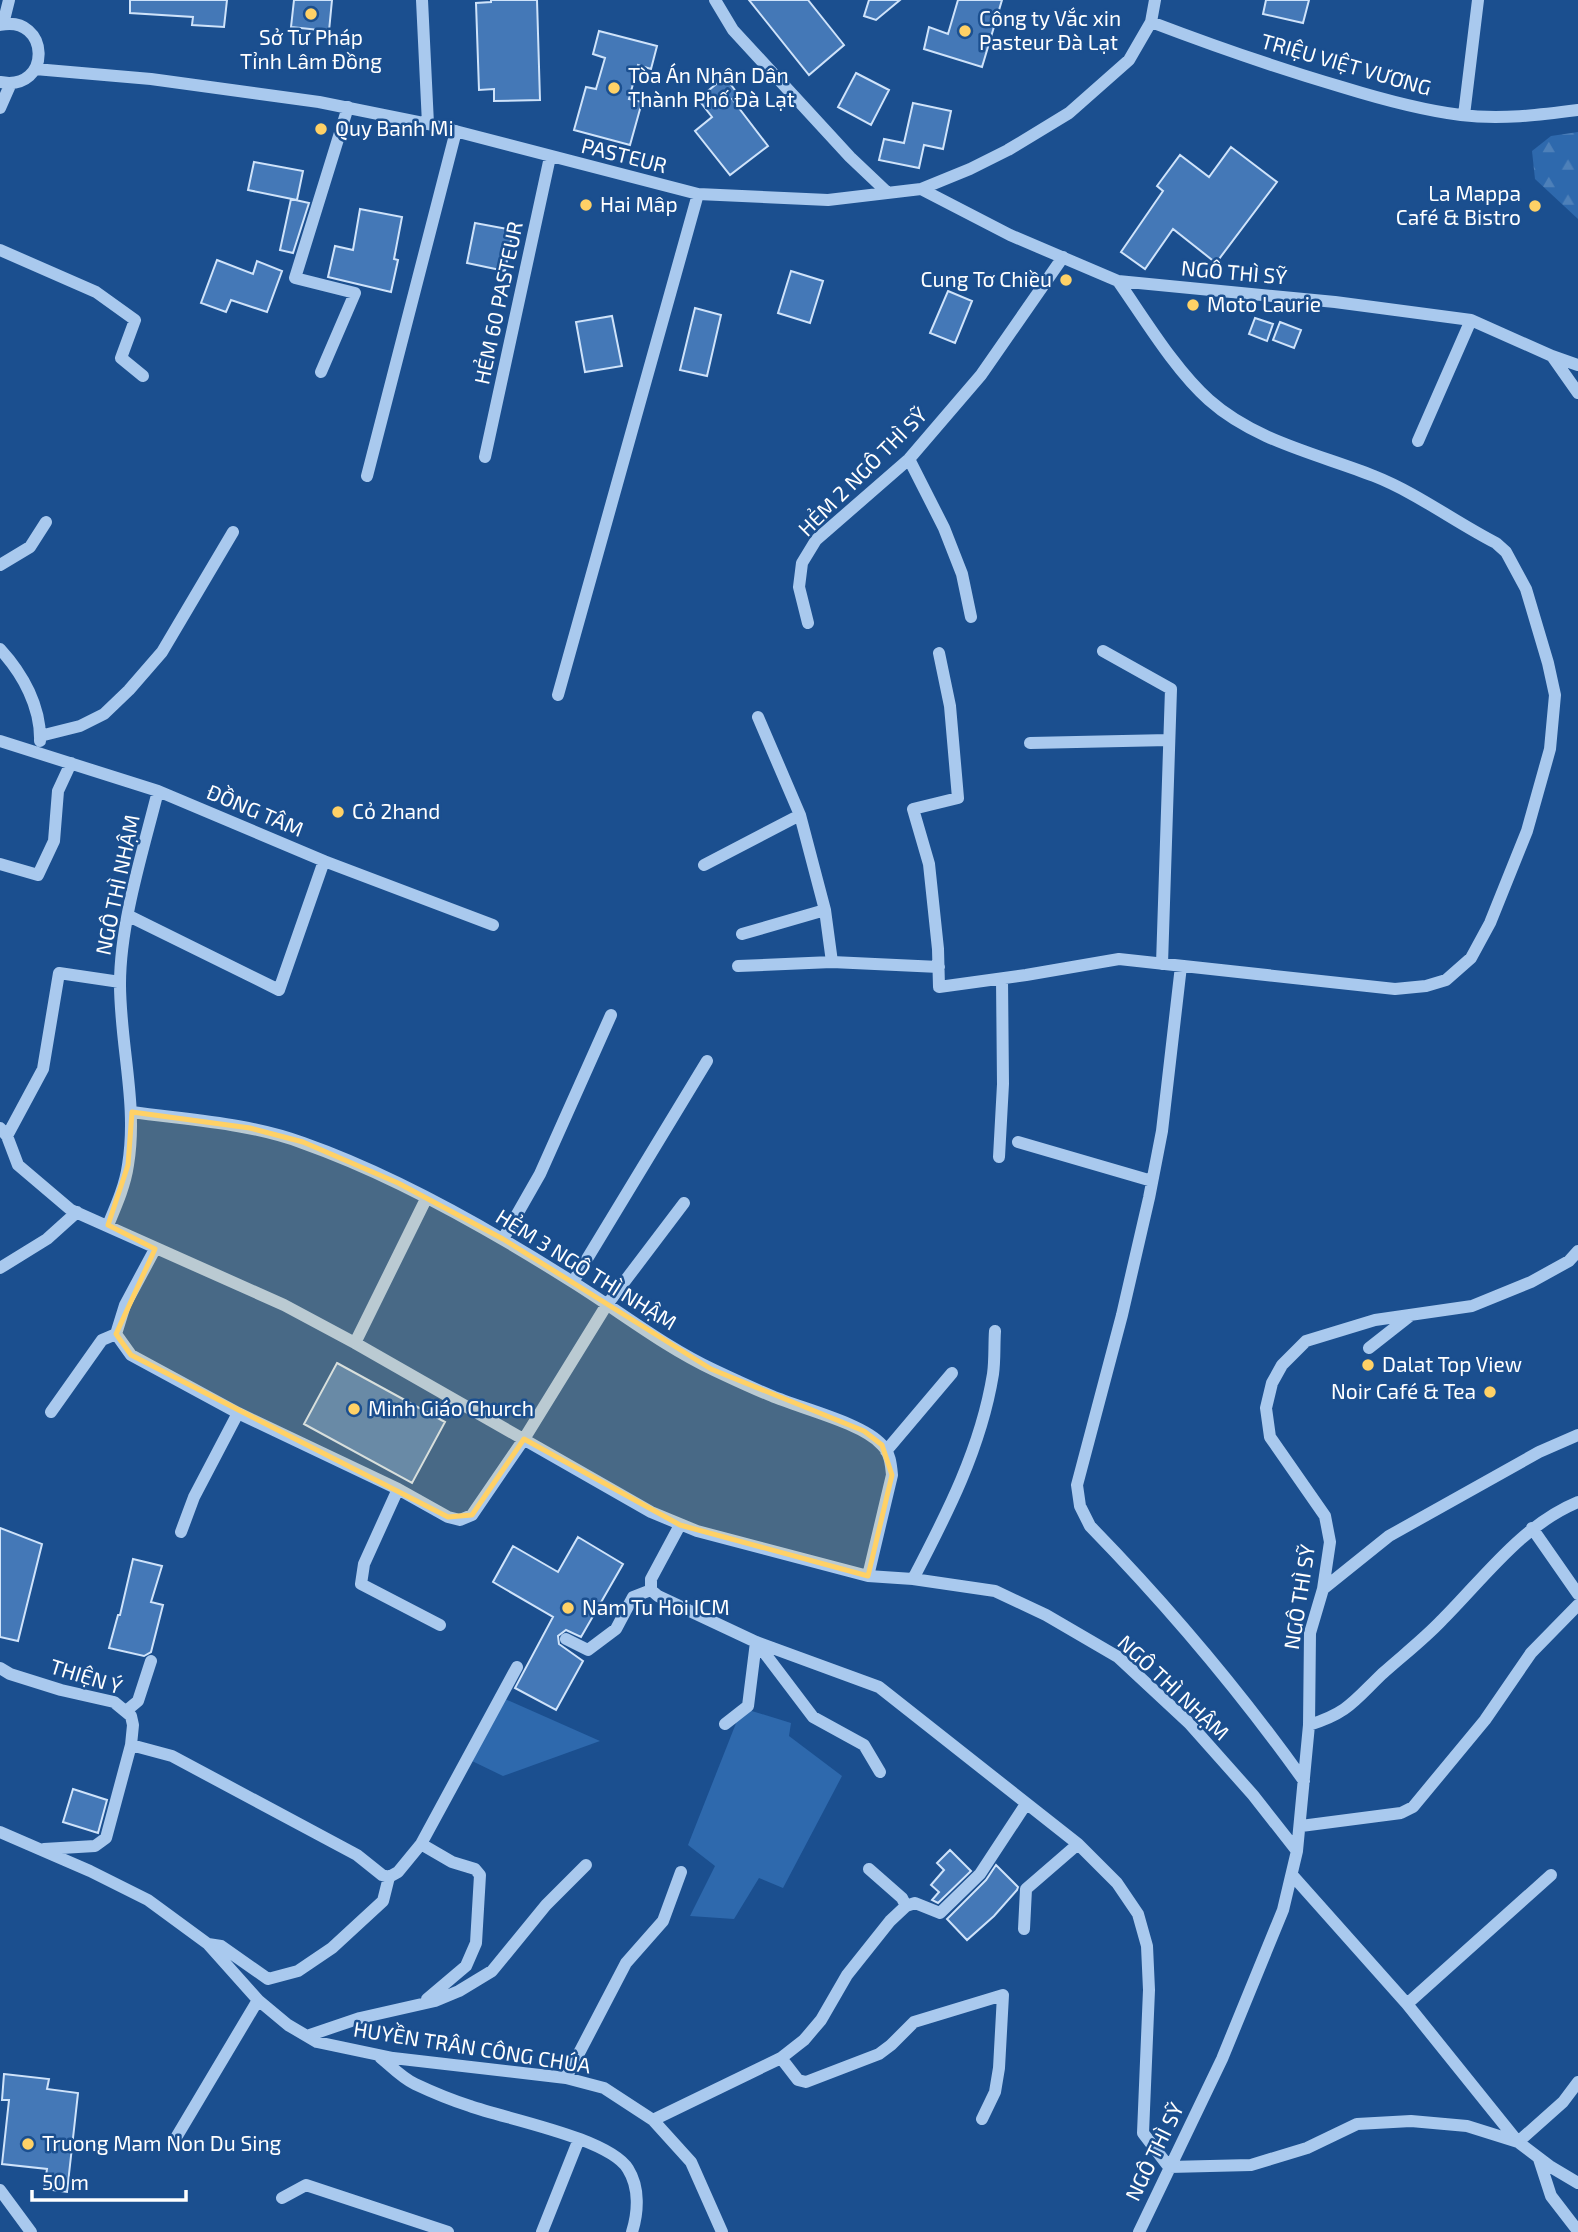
<svg xmlns="http://www.w3.org/2000/svg" width="1578" height="2232" viewBox="0 0 1578 2232" font-family="'Exo 2',sans-serif">
<defs>
<pattern id="forest-firs" width="22" height="20" patternUnits="userSpaceOnUse" patternTransform="scale(1.75)"><rect width="22" height="20" fill="#2e69ad"/><path d="M5 1l3.5 6h-7zM16 11l3.5 6h-7z" fill="#4d80b9"/></pattern>
</defs>
<rect width="100%" height="100%" fill="#1b4f8f"/>
<!-- green -->
<path fill="#2e69ad" d="M 505,1699 L 600,1741 L 503,1776 L 472,1761 Z
M 742,1708 L 791,1723 L 789,1736 L 842,1776 L 783,1888 L 759,1878 L 734,1919 L 690,1916 L 715,1866 L 688,1845 Z"/>
<!-- forest -->
<path fill="url(#forest-firs)" d="M 1578,132 L 1578,219 L 1535,179 L 1532,151 L 1551,136 Z"/>
<!-- building -->
<path fill="#4478b7" stroke="#cfe3fa" stroke-width="2" d="M 130,0 L 227,0 L 224,27 L 192,25 L 193,17 L 130,13 Z
M 294,0 L 332,0 L 329,31 L 291,27 Z
M 491,0 L 537,0 L 540,100 L 494,101 L 494,89 L 479,90 L 476,3 L 491,2 Z
M 749,0 L 808,0 L 844,45 L 809,75 Z
M 869,0 L 900,0 L 876,20 L 864,16 Z
M 958,0 L 1002,0 L 982,67 L 924,49 L 929,27 L 948,34 Z
M 1266,0 L 1309,0 L 1303,23 L 1263,14 Z
M 599,31 L 657,46 L 651,69 L 638,65 L 629,99 L 642,102 L 630,145 L 574,130 L 586,87 L 596,89 L 605,58 L 593,54 Z
M 856,73 L 889,90 L 871,125 L 838,107 Z
M 725,77 L 738,94 L 732,99 L 768,146 L 730,175 L 695,131 L 712,117 L 698,99 Z
M 913,103 L 951,111 L 943,149 L 924,145 L 919,168 L 879,160 L 884,139 L 904,143 Z
M 1231,147 L 1277,182 L 1216,263 L 1173,229 L 1145,269 L 1121,252 L 1163,191 L 1157,186 L 1180,155 L 1209,177 Z
M 254,162 L 303,171 L 297,200 L 248,190 Z
M 291,199 L 309,203 L 293,253 L 280,250 Z
M 360,209 L 402,217 L 394,259 L 398,260 L 391,292 L 328,277 L 335,246 L 353,250 Z
M 475,223 L 513,230 L 505,271 L 467,263 Z
M 217,260 L 253,274 L 257,261 L 282,271 L 267,312 L 231,300 L 226,312 L 201,303 Z
M 791,271 L 823,281 L 810,323 L 778,313 Z
M 948,291 L 972,301 L 955,343 L 930,333 Z
M 695,308 L 721,315 L 707,376 L 680,370 Z
M 612,316 L 622,366 L 585,372 L 576,322 Z
M 1255,318 L 1273,324 L 1267,341 L 1249,334 Z
M 1280,322 L 1301,330 L 1294,348 L 1273,340 Z
M 337,1363 L 445,1422 L 412,1483 L 304,1424 Z
M 0,1528 L 42,1544 L 18,1641 L 0,1637 Z
M 578,1537 L 623,1564 L 581,1637 L 566,1630 L 558,1636 L 559,1644 L 583,1661 L 556,1710 L 515,1688 L 553,1617 L 493,1582 L 513,1546 L 558,1572 Z
M 133,1559 L 162,1566 L 151,1602 L 163,1605 L 151,1652 L 144,1656 L 109,1648 L 118,1615 L 120,1615 Z
M 73,1789 L 107,1800 L 98,1833 L 63,1822 Z
M 950,1850 L 971,1871 L 938,1903 L 932,1900 L 939,1892 L 931,1885 L 944,1870 L 937,1863 Z
M 996,1865 L 1018,1887 L 1017,1890 L 994,1916 L 967,1940 L 947,1919 L 986,1880 Z
M 4,2074 L 49,2079 L 47,2089 L 78,2093 L 67,2192 L 44,2189 L 47,2169 L 2,2164 L 9,2100 L 2,2100 Z"/>
<g fill="none" stroke-linecap="round" stroke-linejoin="round">
<!-- minor -->
<path stroke="#a9c9ee" stroke-width="12" d="M 422,0 L 428,124
M 715,0 L 733,30 L 850,157 L 888,193
M 1151,22 C 1214,46 1277,68 1342,87 C 1381,99 1420,110 1461,115 C 1500,120 1539,115 1578,110
M 3,24 L 9,0
M 0,25 C 50,14 53,92 0,82
M 35,69 L 151,79 L 319,102 L 428,124 L 698,194 L 828,200 L 921,189 L 970,169 L 1008,150 L 1069,113 L 1129,60 L 1151,22 L 1155,0
M 0,108 L 11,83
M 1464,115 L 1478,0
M 921,189 L 1010,235 L 1118,281 L 1335,302 L 1471,320 L 1552,356 L 1578,393
M 0,250 L 96,292 L 135,320 L 121,358 L 143,376
M 1552,356 L 1578,365
M 321,372 L 355,293 L 295,278 L 348,107
M 1418,441 L 1471,320
M 485,457 L 550,157
M 909,459 L 944,528 L 962,574 L 971,617
M 367,476 L 456,131
M 0,565 L 30,547 L 46,522
M 808,623 L 799,587 L 802,563 L 816,540 L 909,459 L 981,375 L 1063,257
M 0,649 C 23,674 41,707 40,741
M 1103,651 L 1171,689 L 1162,964
M 939,653 L 950,706 L 958,798 L 913,809 L 929,864 L 938,949 L 939,987 L 1026,975 L 1119,959 L 1395,989 L 1426,986 L 1446,980 L 1471,958 L 1490,923 L 1527,831 L 1550,749 L 1555,695 L 1548,663 L 1526,589 L 1506,552 L 1496,543 C 1455,522 1417,493 1374,476 C 1318,454 1255,441 1209,400 C 1175,370 1144,318 1118,281
M 558,695 L 698,194
M 758,717 L 800,815 L 825,910 L 832,962 L 939,967
M 40,736 L 80,726 L 104,714 L 129,690 L 162,652 L 233,532
M 0,741 L 158,791 L 324,861 L 493,925
M 1030,743 L 1169,740
M 0,864 L 38,875 L 54,841 L 58,791 L 71,763
M 704,865 L 800,815
M 129,916 L 279,990 L 324,861
M 742,934 L 825,910
M 738,966 L 832,962
M 1181,966 L 1162,1131 L 1149,1198 L 1122,1315 L 1077,1485 L 1080,1506 L 1090,1526 C 1168,1606 1239,1690 1304,1781
M 132,1112 C 189,1120 249,1123 303,1143 C 394,1175 489,1229 571,1281 C 618,1310 663,1346 714,1370 C 733,1379 752,1388 772,1396 C 800,1408 863,1423 882,1445 C 890,1453 891,1464 892,1475 L 868,1576
M 0,1128 L 7,1136 L 18,1165 L 71,1210 L 284,1305 L 355,1343 L 651,1512 L 697,1531 L 868,1576 L 913,1579 L 995,1591 L 1046,1615 L 1118,1657 L 1189,1723 L 1253,1795 L 1297,1851
M 7,1136 L 43,1069 L 59,973 L 120,982
M 1018,1142 L 1152,1181
M 999,1157 L 1003,1084 L 1002,979
M 108,1225 C 116,1206 125,1186 128,1165 C 138,1104 120,1045 120,984 C 120,923 143,851 158,791
M 503,1239 L 540,1174 L 611,1015
M 155,1249 L 125,1305 L 116,1334 L 131,1355 L 238,1413 L 398,1489 L 448,1517 L 460,1520 L 472,1515 L 524,1439 L 606,1306 L 684,1203
M 0,1268 L 47,1239 L 77,1212
M 573,1282 L 707,1061
M 355,1343 L 426,1199
M 1369,1348 L 1411,1315
M 51,1412 L 102,1340 L 116,1334
M 886,1451 L 952,1373
M 398,1489 L 364,1564 L 361,1584 L 440,1625
M 680,1525 L 651,1579 L 651,1590 L 658,1596 L 756,1642 L 879,1687 L 1078,1844 L 1117,1883 L 1138,1914 L 1147,1946 L 1149,1990 L 1143,2133 L 1169,2167 L 1251,2165 L 1307,2148 L 1357,2124 L 1411,2121 L 1467,2126 L 1518,2142 L 1563,2102 L 1578,2082
M 1532,1528 L 1578,1594
M 181,1532 L 194,1497 L 238,1413
M 913,1579 C 947,1514 981,1448 993,1374 C 995,1360 994,1345 995,1331
M 1323,1589 L 1389,1536 L 1539,1452 L 1578,1435
M 566,1639 L 588,1650 L 616,1629 L 633,1597 L 651,1590
M 757,1643 L 813,1717 L 864,1745 L 880,1772
M 0,1668 L 10,1674 L 61,1690 L 114,1702 L 131,1716 L 133,1725 L 131,1745 L 106,1838 L 95,1846 L 44,1849
M 126,1711 L 138,1701 L 151,1661
M 725,1724 L 748,1706 L 756,1642
M 1309,1725 C 1348,1713 1354,1701 1382,1674 C 1402,1656 1423,1640 1442,1620 C 1484,1578 1522,1525 1578,1502
M 131,1745 L 172,1756 L 357,1855 L 382,1875 L 389,1877
M 1301,1826 L 1401,1813 L 1413,1807 L 1485,1720 L 1531,1653 L 1578,1605
M 0,1832 L 90,1871 L 148,1900 L 208,1944 L 258,2000 L 288,2025 L 317,2042 L 393,2058 L 566,2078 L 604,2088 L 653,2120 L 691,2162 L 722,2232
M 421,1844 L 452,1862 L 475,1869 L 480,1875 L 476,1943 L 466,1966 L 427,1999
M 869,1869 L 902,1898 L 906,1906
M 1293,1876 L 1407,2004 L 1518,2142 L 1551,2167 L 1578,2183
M 1024,1929 L 1026,1889 L 1078,1844
M 208,1944 L 221,1946 L 268,1979 L 298,1971 L 332,1948 L 383,1901 L 389,1877 L 398,1872 L 421,1844 L 517,1667
M 1407,2004 L 1551,1875
M 307,2036 L 360,2018 L 435,2001 L 459,1991 L 492,1971 L 546,1905 L 586,1865
M 380,2057 C 391,2066 402,2078 415,2084 C 432,2092 451,2100 470,2106 C 506,2119 609,2138 628,2169 C 640,2188 638,2213 632,2232
M 781,2058 L 798,2080 L 806,2082 L 879,2054 L 891,2045 L 914,2022 L 1003,1995 L 999,2068 L 995,2092 L 982,2119
M 566,2078 L 626,1963 L 663,1921 L 681,1872
M 653,2120 L 781,2058 L 804,2040 L 821,2020 L 847,1975 L 890,1921 L 906,1906 L 915,1903 L 940,1913 L 980,1874 L 1026,1804
M 177,2136 L 258,2000
M 1539,2159 L 1551,2196 L 1578,2231
M 0,2190 L 31,2232
M 282,2198 L 306,2185 L 448,2232
M 542,2232 L 579,2139
M 1139,2232 L 1222,2059 L 1283,1910 L 1297,1851 L 1309,1725 L 1310,1633 L 1323,1589 L 1330,1542 L 1325,1516 L 1270,1437 L 1266,1408 L 1272,1383 L 1282,1365 L 1306,1341 L 1375,1320 L 1472,1306 L 1531,1282 L 1569,1261 L 1578,1251"/>
</g>
<!-- marked area -->
<path fill="#ffd166" fill-opacity="0.2" stroke="#ffd166" stroke-width="5" stroke-linejoin="round" d="M 132,1112 L 250,1128 L 303,1142 L 398,1183 L 503,1239 L 711,1369 L 864,1431 L 882,1445 L 892,1475 L 868,1576 L 680,1525 L 524,1439 L 472,1515 L 448,1517 L 131,1355 L 116,1334 L 155,1249 L 108,1225 L 128,1165 Z"/>
<!-- markers -->
<g fill="#ffd166" stroke="#1b4f8f" stroke-width="2.5">
<circle cx="311" cy="14" r="7"/>
<circle cx="965" cy="31" r="7"/>
<circle cx="614" cy="88" r="7"/>
<circle cx="321" cy="129" r="7"/>
<circle cx="586" cy="205" r="7"/>
<circle cx="1535" cy="206" r="7"/>
<circle cx="1066" cy="280" r="7"/>
<circle cx="1193" cy="305" r="7"/>
<circle cx="338" cy="812" r="7"/>
<circle cx="1368" cy="1365" r="7"/>
<circle cx="1490" cy="1392" r="7"/>
<circle cx="354" cy="1409" r="7"/>
<circle cx="568" cy="1608" r="7"/>
<circle cx="28" cy="2144" r="7"/>
</g>
<g text-anchor="middle" stroke-width="5" stroke-linejoin="round" paint-order="stroke">
<!-- poi labels -->
<g font-size="21" fill="#fff" stroke="#1b4f8f" text-anchor="start">
<text x="979" y="26">Công ty Vắc xin<tspan x="979" dy="24">Pasteur Đà Lạt</tspan></text>
<text x="311" y="45" text-anchor="middle">Sở Tư Pháp<tspan x="311" dy="24">Tỉnh Lâm Đồng</tspan></text>
<text x="628" y="83">Tòa Án Nhân Dân<tspan x="628" dy="24">Thành Phố Đà Lạt</tspan></text>
<text x="335" y="136">Quy Banh Mi</text>
<text x="1521" y="201" text-anchor="end">La Mappa<tspan x="1521" dy="24">Café &amp; Bistro</tspan></text>
<text x="600" y="212">Hai Mâp</text>
<text x="1052" y="287" text-anchor="end">Cung Tơ Chiều</text>
<text x="1207" y="312">Moto Laurie</text>
<text x="352" y="819">Cỏ 2hand</text>
<text x="1382" y="1372">Dalat Top View</text>
<text x="1476" y="1399" text-anchor="end">Noir Café &amp; Tea</text>
<text x="368" y="1416">Minh Giáo Church</text>
<text x="582" y="1615">Nam Tu Hoi ICM</text>
<text x="42" y="2151">Truong Mam Non Du Sing</text>
</g>
<!-- street labels -->
<g font-size="21" fill="#fff" stroke="#1b4f8f">
<text transform="translate(1346 65) rotate(16)" y="7">TRIỆU VIỆT VƯƠNG</text>
<text transform="translate(624 156) rotate(14)" y="7">PASTEUR</text>
<text transform="translate(1234 273) rotate(5)" y="7">NGÔ THÌ SỸ</text>
<text transform="translate(499 303) rotate(-78)" y="7">HẺM 60 PASTEUR</text>
<text transform="translate(863 472) rotate(-45)" y="7">HẺM 2 NGÔ THÌ SỸ</text>
<text transform="translate(255 811) rotate(23)" y="7">ĐỒNG TÂM</text>
<text transform="translate(118 885) rotate(-78)" y="7">NGÔ THÌ NHẬM</text>
<text transform="translate(586 1270) rotate(32)" y="7">HẺM 3 NGÔ THÌ NHẬM</text>
<text transform="translate(1300 1597) rotate(-81)" y="7">NGÔ THÌ SỸ</text>
<text transform="translate(86 1677) rotate(17)" y="7">THIỆN Ý</text>
<text transform="translate(1173 1688) rotate(43)" y="7">NGÔ THÌ NHẬM</text>
<text transform="translate(472 2048) rotate(9)" y="7">HUYỀN TRÂN CÔNG CHÚA</text>
<text transform="translate(1155 2152) rotate(-64)" y="7">NGÔ THÌ SỸ</text>
</g>
</g>
<!-- scale -->
<path d="M32 2190v10h154v-10" fill="none" stroke="#ffffff" stroke-width="3.5"/>
<text x="42" y="2190" font-size="21" fill="#ffffff" stroke="#1b4f8f" stroke-width="5" paint-order="stroke">50 m</text>
</svg>
